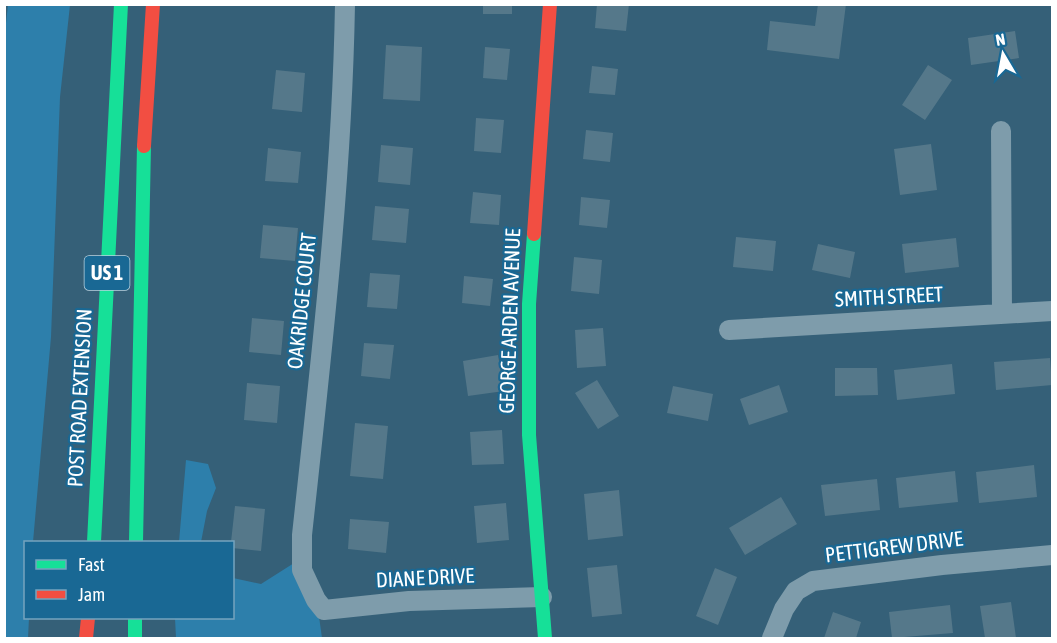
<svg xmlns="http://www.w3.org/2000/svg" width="1057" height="643" viewBox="0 0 1057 643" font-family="'Asap Condensed',sans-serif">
<rect width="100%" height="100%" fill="#356078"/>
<!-- green -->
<path fill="#2d7fab" d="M 8,5 L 70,5 L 60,97 L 51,337 L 33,542 L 26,542 L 26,618 L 29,618 L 28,638 L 4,638 L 4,41 Z
M 186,460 L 208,464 L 216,488 L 207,511 L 201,542 L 179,542 Z
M 302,558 L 317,602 L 322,638 L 176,638 L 175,618 L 232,618 L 233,578 L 261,584 Z"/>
<!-- building -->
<path fill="#55788a" d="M 483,4 L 512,4 L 512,14 L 483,14 Z
M 597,4 L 629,4 L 626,31 L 595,28 Z
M 818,4 L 846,4 L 839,59 L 767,50 L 770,21 L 815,26 Z
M 1015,31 L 1019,58 L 971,65 L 968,38 Z
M 386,45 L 422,47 L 420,101 L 383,99 Z
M 485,47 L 510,49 L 507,80 L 483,78 Z
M 928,65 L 952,80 L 925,120 L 902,105 Z
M 592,66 L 618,69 L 615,95 L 589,93 Z
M 276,70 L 305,73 L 302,112 L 272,109 Z
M 476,118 L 504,120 L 501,153 L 474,151 Z
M 586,130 L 613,133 L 610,162 L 583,159 Z
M 931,144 L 937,190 L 900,195 L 894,149 Z
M 381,145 L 413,148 L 410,185 L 378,182 Z
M 268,148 L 301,152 L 298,183 L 265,181 Z
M 473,192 L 501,195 L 499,225 L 470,223 Z
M 581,197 L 610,200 L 607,228 L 579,225 Z
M 375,206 L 409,209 L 406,243 L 372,240 Z
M 263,225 L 298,228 L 295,261 L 260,258 Z
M 736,237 L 776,241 L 773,271 L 733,267 Z
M 956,238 L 959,267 L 905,273 L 902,244 Z
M 818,244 L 855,252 L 850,278 L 812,270 Z
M 574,257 L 602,260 L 599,294 L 571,291 Z
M 370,273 L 400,275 L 397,309 L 367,307 Z
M 464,276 L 493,279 L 490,306 L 462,303 Z
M 252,318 L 284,321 L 281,355 L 249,352 Z
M 603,328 L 606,366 L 577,368 L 575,330 Z
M 364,343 L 394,345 L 390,379 L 361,376 Z
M 498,355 L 504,391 L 468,396 L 463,361 Z
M 1050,358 L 1052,385 L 996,390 L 994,362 Z
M 952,364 L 955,394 L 897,400 L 894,370 Z
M 835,368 L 877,368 L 878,395 L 835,396 Z
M 597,380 L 619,416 L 598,429 L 575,393 Z
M 247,383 L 280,386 L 277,423 L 244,420 Z
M 779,385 L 788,412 L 749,425 L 740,399 Z
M 673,386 L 713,394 L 708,421 L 667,413 Z
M 355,423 L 388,426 L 383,479 L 350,476 Z
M 502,430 L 504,464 L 472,465 L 470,432 Z
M 1034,465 L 1037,497 L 979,503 L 976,472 Z
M 955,471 L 958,502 L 899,508 L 896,478 Z
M 877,479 L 880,510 L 825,516 L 821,485 Z
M 619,490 L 623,536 L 588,540 L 584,494 Z
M 781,497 L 797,524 L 745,555 L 729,528 Z
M 506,503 L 509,540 L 477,543 L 474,506 Z
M 235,506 L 265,509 L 261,551 L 232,548 L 231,542 Z
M 350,519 L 389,522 L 386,553 L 348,549 Z
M 617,565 L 622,614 L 592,617 L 587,568 Z
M 715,568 L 737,577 L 718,625 L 696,616 Z
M 1011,602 L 1016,638 L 985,638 L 980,606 Z
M 950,605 L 953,633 L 892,638 L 889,612 Z
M 833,612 L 861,622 L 856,638 L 824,638 Z"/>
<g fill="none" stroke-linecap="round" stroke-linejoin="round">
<!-- street -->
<path stroke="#7e9cab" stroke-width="20" d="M 345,4 C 342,182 321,359 302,535 L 302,570 L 316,600 L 324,610 L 409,601 L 542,597
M 1001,131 L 1002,314
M 729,330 L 1052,311
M 772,638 L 784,609 L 796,591 L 813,581 L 942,565 L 1052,555"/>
<!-- fast -->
<path stroke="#16e098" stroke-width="14" d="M 534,234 L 529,304 L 529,435 L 545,638
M 94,542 L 121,4
M 136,542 L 144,146
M 135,618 L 135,638"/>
<!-- jam -->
<path stroke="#f24e42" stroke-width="14" d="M 144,146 L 153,4
M 534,234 L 550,4
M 86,638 L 88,618"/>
</g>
<g text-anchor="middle" stroke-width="4.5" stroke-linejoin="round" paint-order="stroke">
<!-- shield labels -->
<rect fill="#196894" stroke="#bad2df" stroke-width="1.5" x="84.5" y="256" width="45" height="34" rx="4.5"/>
<g font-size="20" font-weight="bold" fill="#fff">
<text x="107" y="280">US 1</text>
</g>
<!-- street labels -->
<g font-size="21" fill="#fff" stroke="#196894">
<text transform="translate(889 297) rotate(-3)" y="7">SMITH STREET</text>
<text transform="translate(302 301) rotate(-84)" y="7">OAKRIDGE COURT</text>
<text transform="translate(510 321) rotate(-88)" y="7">GEORGE ARDEN AVENUE</text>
<text transform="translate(80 398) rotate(-87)" y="7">POST ROAD EXTENSION</text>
<text transform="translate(894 547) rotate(-7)" y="7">PETTIGREW DRIVE</text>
<text transform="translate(425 578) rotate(-3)" y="7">DIANE DRIVE</text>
</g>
</g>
<!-- border -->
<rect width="1057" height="643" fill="none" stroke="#ffffff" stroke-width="12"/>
<!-- legend -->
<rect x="24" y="541" width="210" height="78" fill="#196894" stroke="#75a4bf" stroke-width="1.5"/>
<rect x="36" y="560" width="30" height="9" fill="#16e098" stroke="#75a4bf" stroke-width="1.5"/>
<text x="78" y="571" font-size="18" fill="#ffffff">Fast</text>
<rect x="36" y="590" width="30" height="9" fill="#f24e42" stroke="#75a4bf" stroke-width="1.5"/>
<text x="78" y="601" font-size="18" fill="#ffffff">Jam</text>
<!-- north arrow -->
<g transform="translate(1003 54) rotate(350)" stroke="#196894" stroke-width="4.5" paint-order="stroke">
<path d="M0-4.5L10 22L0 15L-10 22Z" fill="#ffffff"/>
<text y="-9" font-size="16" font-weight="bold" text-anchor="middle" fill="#ffffff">N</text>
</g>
</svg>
